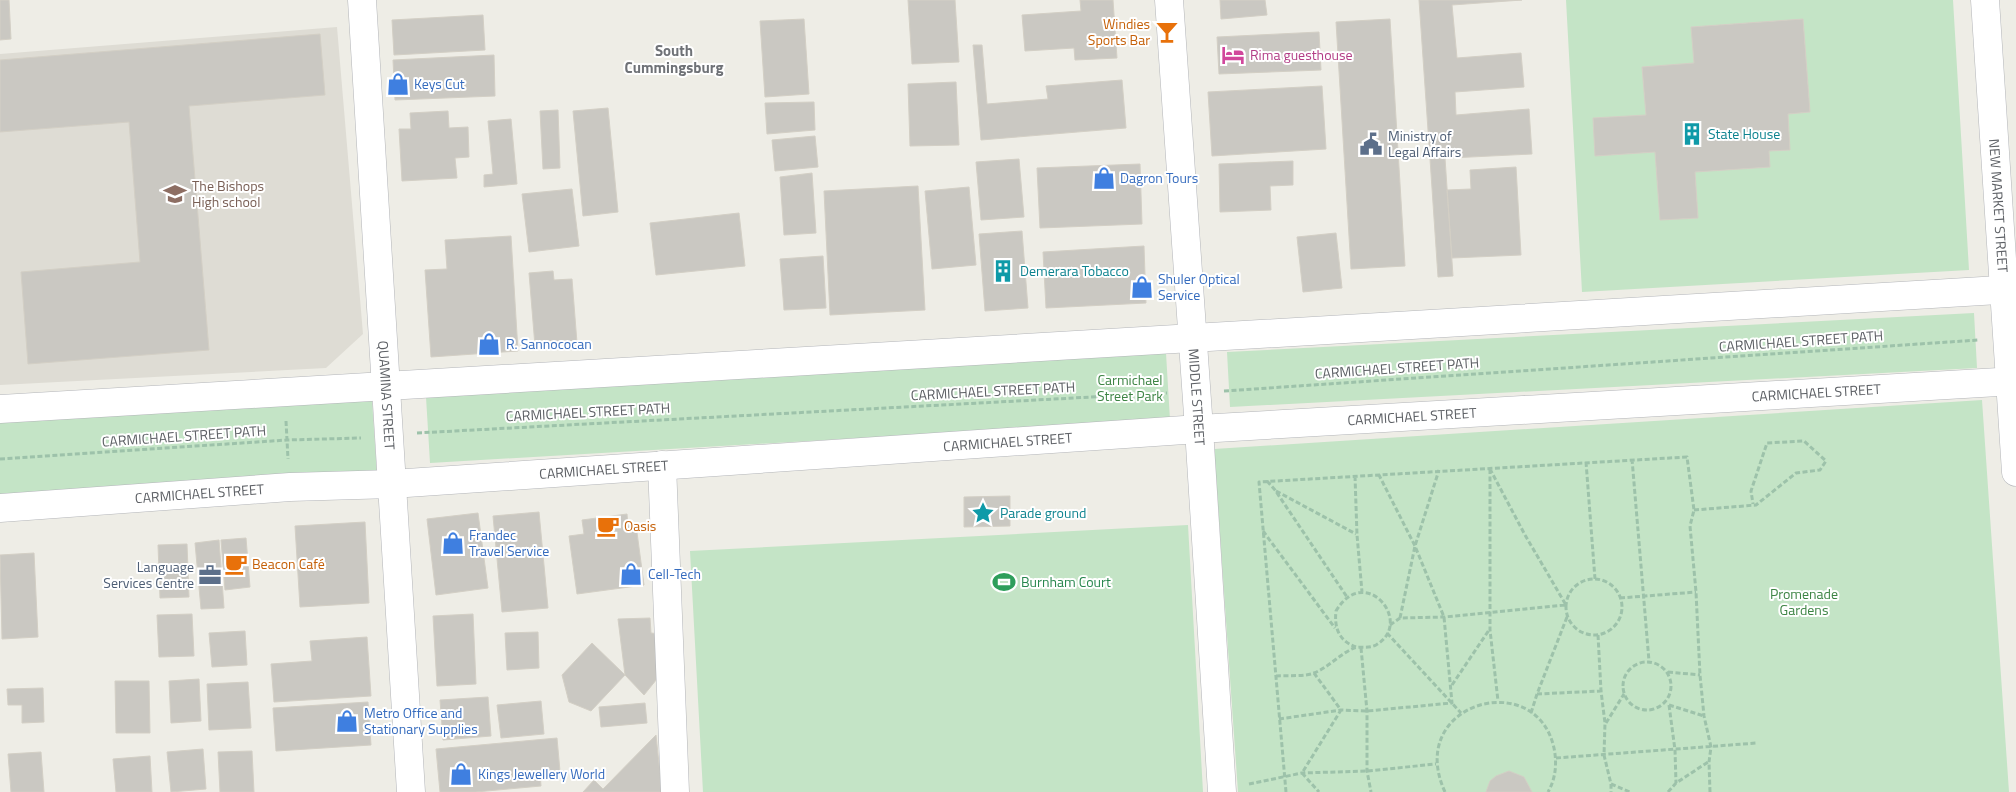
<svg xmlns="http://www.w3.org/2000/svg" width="2016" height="792" viewBox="0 0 2016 792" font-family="'Titillium Web',sans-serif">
<rect width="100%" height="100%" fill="#eeede6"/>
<!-- education -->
<path fill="#dedcd4" d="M 337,27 L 363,334 L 326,368 L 0,385 L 0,54 Z"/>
<!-- green -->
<path fill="#c4e4c6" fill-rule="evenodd" d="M 1566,0 L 1953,0 L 1969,270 L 1582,292 ZM 1803,19 L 1810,112 L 1788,114 L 1790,150 L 1769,151 L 1770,167 L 1695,172 L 1698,218 L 1660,220 L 1655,152 L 1596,156 L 1593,118 L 1646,115 L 1642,67 L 1694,63 L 1692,27 Z
M 1974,313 L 1977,368 L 1230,407 L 1227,352 Z
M 1166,353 L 1170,420 L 430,463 L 426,397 Z
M 372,400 L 377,475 L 0,496 L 0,421 Z
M 1982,400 L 2009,792 L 1238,792 L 1214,449 Z
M 1188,525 L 1203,792 L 703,792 L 690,551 Z"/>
<!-- building -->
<path fill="#cac8c2" stroke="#d3cfc5" d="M 0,0 L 9,0 L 11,39 L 0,40 Z
M 908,0 L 955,0 L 959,62 L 912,64 Z
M 1080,0 L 1113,0 L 1117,58 L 1075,60 L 1074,48 L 1025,51 L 1022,15 L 1081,11 Z
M 1220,0 L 1265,0 L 1267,15 L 1221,19 Z
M 1419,0 L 1522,0 L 1452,5 L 1457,58 L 1521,53 L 1524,87 L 1455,92 L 1456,115 L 1529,109 L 1532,154 L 1430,159 Z
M 483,15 L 485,50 L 394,55 L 392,20 Z
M 804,19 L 809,94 L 765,97 L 760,21 Z
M 1390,19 L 1405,266 L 1351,269 L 1336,22 Z
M 1803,19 L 1810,112 L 1788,114 L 1790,150 L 1769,151 L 1770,167 L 1695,172 L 1698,218 L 1660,220 L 1655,152 L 1595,156 L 1593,118 L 1646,115 L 1642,67 L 1694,63 L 1691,27 Z
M 1319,32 L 1321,70 L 1219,74 L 1217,37 Z
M 320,34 L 325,95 L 189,106 L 209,350 L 28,364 L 21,272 L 140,262 L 129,122 L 0,132 L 0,60 Z
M 973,45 L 982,45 L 987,104 L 1048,99 L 1046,86 L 1122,80 L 1126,128 L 981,140 Z
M 494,55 L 495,96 L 395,100 L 393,60 Z
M 956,82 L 959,145 L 910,146 L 908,84 Z
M 1322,86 L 1326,149 L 1212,156 L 1208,92 Z
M 814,102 L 815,130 L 767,134 L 765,103 Z
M 608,108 L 618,212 L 583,216 L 573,111 Z
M 558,110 L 560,168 L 543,169 L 540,111 Z
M 448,111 L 449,128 L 468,127 L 469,157 L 455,158 L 457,178 L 402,181 L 399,129 L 411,129 L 410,113 Z
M 511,119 L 517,184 L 484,187 L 484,175 L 493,174 L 488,121 Z
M 815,136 L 818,167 L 775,171 L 772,140 Z
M 1445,158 L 1453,276 L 1438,277 L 1430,159 Z
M 1019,159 L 1024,217 L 981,220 L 976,162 Z
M 1293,161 L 1293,185 L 1270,186 L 1271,210 L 1220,212 L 1219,164 Z
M 1140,164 L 1142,224 L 1040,228 L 1037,168 Z
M 1516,167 L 1521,255 L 1452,258 L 1447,190 L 1471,189 L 1470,170 Z
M 812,173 L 816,233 L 784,235 L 780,177 Z
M 918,186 L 925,310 L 830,315 L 824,191 Z
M 969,187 L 976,265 L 932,269 L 925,191 Z
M 572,189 L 579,246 L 529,252 L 522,194 Z
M 739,213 L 745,266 L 656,275 L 650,223 Z
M 1022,231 L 1028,308 L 985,311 L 979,234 Z
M 1336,233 L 1342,288 L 1303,292 L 1297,237 Z
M 511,236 L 518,351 L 431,357 L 425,270 L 447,269 L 445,240 Z
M 1144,246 L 1146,303 L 1046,308 L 1043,252 Z
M 823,256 L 826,308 L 784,310 L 780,259 Z
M 553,271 L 554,280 L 572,279 L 577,343 L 535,346 L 529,273 Z
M 1010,496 L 1010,526 L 964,527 L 964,497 Z
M 539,512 L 548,608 L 502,612 L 493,516 Z
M 478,513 L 488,588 L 436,595 L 427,519 Z
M 627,514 L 628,526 L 636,525 L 644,585 L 577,594 L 569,536 L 584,534 L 582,520 Z
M 365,522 L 369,603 L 300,607 L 295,526 Z
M 246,538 L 250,587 L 225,590 L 221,540 Z
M 219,540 L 224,608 L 201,609 L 195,543 Z
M 187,544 L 189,597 L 160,598 L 158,545 Z
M 34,553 L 38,637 L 2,639 L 0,555 Z
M 192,614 L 194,656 L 159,657 L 157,615 Z
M 473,614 L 476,684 L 437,686 L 433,616 Z
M 650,618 L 651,633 L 660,634 L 661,674 L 644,695 L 625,675 L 618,619 Z
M 245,631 L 247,665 L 212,667 L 209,633 Z
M 538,632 L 539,668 L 507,670 L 505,633 Z
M 367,637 L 371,696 L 274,702 L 271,664 L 312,661 L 310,641 Z
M 592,643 L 625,675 L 591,711 L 569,702 L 562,675 Z
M 199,679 L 201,721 L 171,723 L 169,681 Z
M 115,681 L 149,681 L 150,733 L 116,733 Z
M 248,682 L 251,728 L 209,730 L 207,684 Z
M 43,688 L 44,722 L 22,723 L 22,705 L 8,705 L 7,689 Z
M 488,697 L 491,736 L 443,740 L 440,700 Z
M 541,701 L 544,734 L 501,738 L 497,705 Z
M 368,702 L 371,745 L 276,751 L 273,708 Z
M 645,703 L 647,723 L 601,727 L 599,707 Z
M 656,735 L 662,792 L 583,792 L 594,780 L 603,789 Z
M 557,738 L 560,771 L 540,773 L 541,786 L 476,792 L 440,792 L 436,749 Z
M 203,749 L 206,789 L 171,792 L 167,752 Z
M 252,751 L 254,792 L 220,792 L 218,752 Z
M 41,752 L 44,792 L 11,792 L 8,754 Z
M 150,756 L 152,792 L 116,792 L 113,759 Z
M 1509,771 L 1524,777 L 1532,792 L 1486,792 L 1490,781 L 1496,776 Z"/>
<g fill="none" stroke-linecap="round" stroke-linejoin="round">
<defs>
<g id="minor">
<path id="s1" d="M 362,0 L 411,792"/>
<path id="s2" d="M 1169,0 L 1199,429 L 1222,792"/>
<path id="s3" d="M 1985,0 L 2016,472"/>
<path d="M 0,409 L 2016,289"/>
<path d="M 662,465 L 675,792"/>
<path id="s4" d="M 0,508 L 290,487 L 392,484 L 1199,429 L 2016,381"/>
</g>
</defs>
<!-- minor casing -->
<use href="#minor" stroke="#b3b5b9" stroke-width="29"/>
<!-- path -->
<path stroke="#9dc2aa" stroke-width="3" stroke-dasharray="5 2.5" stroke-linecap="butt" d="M 1224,391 L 1978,340
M 286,421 L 288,459
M 417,433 L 1167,393
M 0,459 L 287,440 L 361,438
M 1632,459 L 1649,661
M 1586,462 L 1595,579
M 1490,469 L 1490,630 L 1498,701
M 1355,476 L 1357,535 L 1362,592
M 1267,481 L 1275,490 L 1347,597
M 1276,491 L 1356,534
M 1694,510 L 1756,505 L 1796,473 L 1820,470 L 1826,461 L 1804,441 L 1767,443 L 1751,491 L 1753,504
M 1263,531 L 1335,628
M1566 607a28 28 0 1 1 56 0a28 28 0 1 1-56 0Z
M 1620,598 L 1696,592
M 1400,618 L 1415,546 L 1439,470
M 1390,625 L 1400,618 L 1444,617 L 1566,605 L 1525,535 L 1490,469
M 1387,633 L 1461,713
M 1598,635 L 1601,691 L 1605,723 L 1604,755 L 1611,784 L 1611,792
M 1361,648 L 1367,711 L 1367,771 L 1371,792
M1623 686a24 24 0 1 1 48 0a24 24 0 1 1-48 0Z
M 1668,672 L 1700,675
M 1314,673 L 1341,710 L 1302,773 L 1319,792
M 1276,676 C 1288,675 1304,677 1314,673 C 1329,667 1340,654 1354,648 C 1360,646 1368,649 1376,645 C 1415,623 1365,562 1336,611 C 1334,628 1339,641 1356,647
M 1452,685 L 1489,630
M 1537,694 L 1601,691
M 1669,705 L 1675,750 L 1676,783
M 1669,705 L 1704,716
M 1531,713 L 1537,694 L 1567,617
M 1279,719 L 1341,710 L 1367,711 L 1452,703 L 1444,617 L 1415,546 L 1379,475
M 1606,723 L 1624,694
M 1556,758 L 1757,743
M 1249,784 L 1302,773 L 1367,771 L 1436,764
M 1611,784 L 1630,792
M 1286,792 L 1259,482 L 1687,457 L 1694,510 L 1690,526 L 1696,592 L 1700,675 L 1704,716 L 1711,747 L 1709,762 L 1710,792
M 1445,792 C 1404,703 1536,666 1554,748 C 1557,763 1556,778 1548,792
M 1668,792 L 1676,783 L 1708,762"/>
<!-- minor -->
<use href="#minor" stroke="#fff" stroke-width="28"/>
</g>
<!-- icons -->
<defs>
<symbol id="bar-bare" viewBox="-9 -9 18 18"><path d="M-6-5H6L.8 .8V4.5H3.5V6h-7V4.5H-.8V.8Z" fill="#e8710a" stroke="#fff" stroke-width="2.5" paint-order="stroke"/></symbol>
<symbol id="hotel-bare" viewBox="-9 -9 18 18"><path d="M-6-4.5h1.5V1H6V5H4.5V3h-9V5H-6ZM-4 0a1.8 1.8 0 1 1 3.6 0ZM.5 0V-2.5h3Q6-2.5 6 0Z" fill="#d1479c" stroke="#fff" stroke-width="2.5" paint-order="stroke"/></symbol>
<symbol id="shop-bare" viewBox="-9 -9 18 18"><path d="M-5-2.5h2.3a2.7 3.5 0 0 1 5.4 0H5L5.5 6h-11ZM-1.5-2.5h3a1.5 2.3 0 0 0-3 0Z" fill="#3f7fe0" stroke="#fff" stroke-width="2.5" paint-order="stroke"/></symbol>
<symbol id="building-bare" viewBox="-9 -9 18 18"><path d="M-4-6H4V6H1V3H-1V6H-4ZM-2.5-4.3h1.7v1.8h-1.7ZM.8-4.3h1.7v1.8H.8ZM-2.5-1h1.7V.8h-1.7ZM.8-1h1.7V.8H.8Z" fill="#0f9aa8" stroke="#fff" stroke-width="2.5" paint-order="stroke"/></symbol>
<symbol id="civic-bare" viewBox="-9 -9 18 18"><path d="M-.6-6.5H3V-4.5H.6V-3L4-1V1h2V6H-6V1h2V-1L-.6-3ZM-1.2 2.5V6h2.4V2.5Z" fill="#5c6f8a" stroke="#fff" stroke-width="2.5" paint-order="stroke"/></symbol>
<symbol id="school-bare" viewBox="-9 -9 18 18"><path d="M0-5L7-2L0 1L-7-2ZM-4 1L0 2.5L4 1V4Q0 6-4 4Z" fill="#8d6e63" stroke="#fff" stroke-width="2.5" paint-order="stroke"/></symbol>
<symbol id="sight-bare" viewBox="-9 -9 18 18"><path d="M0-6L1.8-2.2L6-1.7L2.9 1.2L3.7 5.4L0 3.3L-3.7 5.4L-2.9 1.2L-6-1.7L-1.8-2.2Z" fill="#0f9aa8" stroke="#fff" stroke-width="2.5" paint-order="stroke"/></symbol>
<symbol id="cafe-bare" viewBox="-9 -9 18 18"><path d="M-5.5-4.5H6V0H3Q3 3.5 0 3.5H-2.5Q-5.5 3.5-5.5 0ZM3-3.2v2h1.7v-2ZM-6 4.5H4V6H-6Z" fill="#e8710a" stroke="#fff" stroke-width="2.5" paint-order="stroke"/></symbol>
<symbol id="office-bare" viewBox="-9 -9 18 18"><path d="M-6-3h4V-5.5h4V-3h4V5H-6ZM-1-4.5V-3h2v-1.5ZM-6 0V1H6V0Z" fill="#5c6f8a" stroke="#fff" stroke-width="2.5" paint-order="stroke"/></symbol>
<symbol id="stadium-bare" viewBox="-9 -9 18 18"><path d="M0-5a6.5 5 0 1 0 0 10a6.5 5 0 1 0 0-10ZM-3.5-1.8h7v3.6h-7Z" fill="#2e9e5b" stroke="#fff" stroke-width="2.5" paint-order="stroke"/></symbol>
</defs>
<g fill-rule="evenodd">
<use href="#bar-bare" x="1151" y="16" width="32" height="32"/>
<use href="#hotel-bare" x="1217" y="39" width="32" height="32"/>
<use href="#shop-bare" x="382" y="68" width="32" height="32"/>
<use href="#building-bare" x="1676" y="118" width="32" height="32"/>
<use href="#civic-bare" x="1355" y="128" width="32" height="32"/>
<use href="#shop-bare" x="1088" y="162" width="32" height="32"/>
<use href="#school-bare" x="159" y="178" width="32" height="32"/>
<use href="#building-bare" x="987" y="255" width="32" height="32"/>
<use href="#shop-bare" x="1126" y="271" width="32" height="32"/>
<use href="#shop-bare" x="473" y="328" width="32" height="32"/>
<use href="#sight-bare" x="967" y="497" width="32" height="32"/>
<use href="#cafe-bare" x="592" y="510" width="32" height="32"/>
<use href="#shop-bare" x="437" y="527" width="32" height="32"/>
<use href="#cafe-bare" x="220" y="548" width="32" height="32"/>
<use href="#shop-bare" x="615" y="558" width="32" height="32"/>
<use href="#office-bare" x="194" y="559" width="32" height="32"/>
<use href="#stadium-bare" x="988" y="566" width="32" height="32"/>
<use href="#shop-bare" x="331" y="705" width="32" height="32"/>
<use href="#shop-bare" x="445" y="758" width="32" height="32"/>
</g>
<g text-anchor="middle" stroke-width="4" stroke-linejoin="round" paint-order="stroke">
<!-- food labels -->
<g font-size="14" fill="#c56008" stroke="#fff" text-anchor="start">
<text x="1150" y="29" text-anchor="end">Windies<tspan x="1150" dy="16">Sports Bar</tspan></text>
<text x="624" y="531">Oasis</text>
<text x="252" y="569">Beacon Café</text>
</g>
<!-- hotel labels -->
<g font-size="14" fill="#b23c85" stroke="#fff" text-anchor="start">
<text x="1250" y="60">Rima guesthouse</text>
</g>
<!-- shop labels -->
<g font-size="14" fill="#366cbe" stroke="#fff" text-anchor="start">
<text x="414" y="89">Keys Cut</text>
<text x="1120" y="183">Dagron Tours</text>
<text x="1158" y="284">Shuler Optical<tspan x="1158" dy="16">Service</tspan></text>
<text x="506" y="349">R. Sannococan</text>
<text x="469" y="540">Frandec<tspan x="469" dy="16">Travel Service</tspan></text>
<text x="648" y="579">Cell-Tech</text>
<text x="364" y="718">Metro Office and<tspan x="364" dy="16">Stationary Supplies</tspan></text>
<text x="478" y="779">Kings Jewellery World</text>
</g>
<!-- culture labels -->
<g font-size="14" fill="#0d838f" stroke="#fff" text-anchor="start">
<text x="1708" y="139">State House</text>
<text x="1020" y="276">Demerara Tobacco</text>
<text x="1000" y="518">Parade ground</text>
</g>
<!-- service labels -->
<g font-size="14" fill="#4e5e75" stroke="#fff" text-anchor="start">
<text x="1388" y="141">Ministry of<tspan x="1388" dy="16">Legal Affairs</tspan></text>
<text x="194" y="572" text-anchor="end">Language<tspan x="194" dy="16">Services Centre</tspan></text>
</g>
<!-- education labels -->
<g font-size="14" fill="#785e54" stroke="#fff" text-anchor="start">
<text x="192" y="191">The Bishops<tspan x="192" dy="16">High school</tspan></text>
</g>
<!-- street labels -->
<g font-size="14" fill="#5d6065" stroke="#fff">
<text dy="5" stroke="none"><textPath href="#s3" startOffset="206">NEW MARKET STREET</textPath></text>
<text transform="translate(1801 341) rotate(-4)" y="5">CARMICHAEL STREET PATH</text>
<text transform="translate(1397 368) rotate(-4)" y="5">CARMICHAEL STREET PATH</text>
<text transform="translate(993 391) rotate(-3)" y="5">CARMICHAEL STREET PATH</text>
<text dy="5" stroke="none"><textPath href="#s4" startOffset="1820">CARMICHAEL STREET</textPath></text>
<text dy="5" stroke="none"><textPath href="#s1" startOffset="396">QUAMINA STREET</textPath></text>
<text dy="5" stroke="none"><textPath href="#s2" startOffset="398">MIDDLE STREET</textPath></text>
<text transform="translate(588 412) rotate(-3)" y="5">CARMICHAEL STREET PATH</text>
<text dy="5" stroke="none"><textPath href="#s4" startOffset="1415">CARMICHAEL STREET</textPath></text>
<text transform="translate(184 436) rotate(-4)" y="5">CARMICHAEL STREET PATH</text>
<text dy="5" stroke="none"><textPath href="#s4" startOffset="1010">CARMICHAEL STREET</textPath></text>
<text dy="5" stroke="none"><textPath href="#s4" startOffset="605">CARMICHAEL STREET</textPath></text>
<text dy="5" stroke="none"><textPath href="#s4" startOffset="200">CARMICHAEL STREET</textPath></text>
</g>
<!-- park labels -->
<g font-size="14" fill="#3d8444" stroke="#fff">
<text x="1130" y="385">Carmichael<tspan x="1130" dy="16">Street Park</tspan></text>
<text x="1804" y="599">Promenade<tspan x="1804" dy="16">Gardens</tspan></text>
</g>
<!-- leisure labels -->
<g font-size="14" fill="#27864d" stroke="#fff" text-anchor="start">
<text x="1021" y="587">Burnham Court</text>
</g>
<!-- neighbourhood labels -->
<g font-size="15" font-weight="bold" fill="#6f7277" stroke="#fff">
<text x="674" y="56">South<tspan x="674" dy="17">Cummingsburg</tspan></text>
</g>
</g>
</svg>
